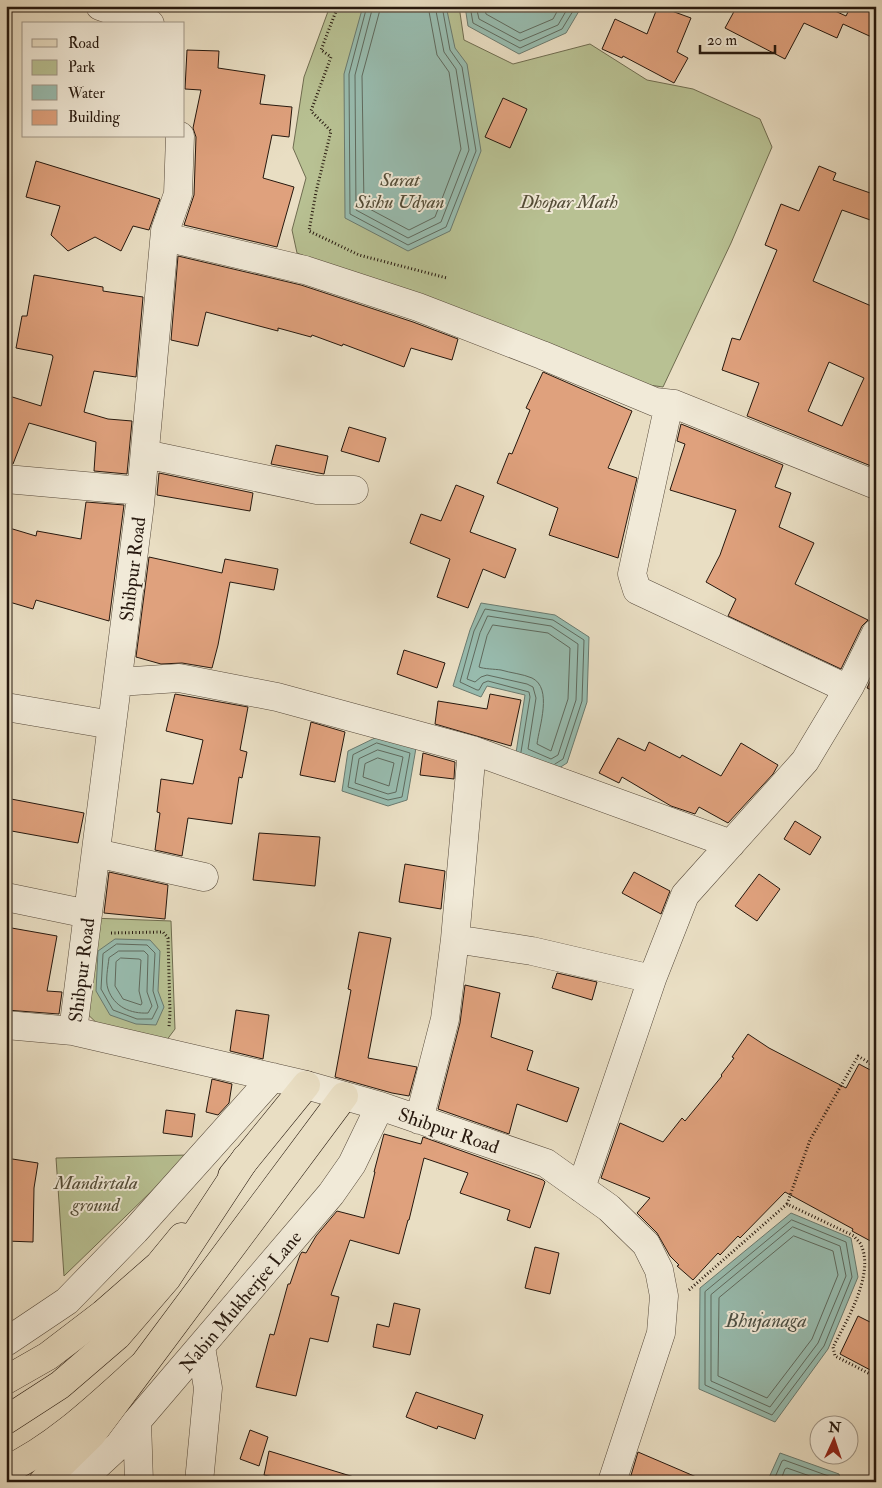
<svg xmlns="http://www.w3.org/2000/svg" width="882" height="1488" viewBox="0 0 882 1488" font-family="'IM FELL Double Pica',serif">
<rect width="100%" height="100%" fill="#e9dec3"/>
<filter id="stains"><feTurbulence type="fractalNoise" baseFrequency=".004" numOctaves="4"/><feColorMatrix values="0 0 0 0 .2 0 0 0 0 .09 0 0 0 0 .02 0 0 0 .5 -.17"/></filter>
<radialGradient id="worn" r=".72"><stop offset=".6" stop-color="#630" stop-opacity="0"/><stop offset="1" stop-color="#630" stop-opacity=".3"/></radialGradient>
<!-- green -->
<path fill="#b8c193" stroke="#6f6c50" d="M 330,6 L 459,6 L 464,40 L 513,64 L 590,44 L 647,80 L 693,89 L 760,119 L 772,147 L 731,243 L 663,387 L 642,384 L 297,253 L 292,230 L 306,178 L 293,148 L 304,77 Z
M 91,918 L 171,921 L 175,1029 L 163,1045 L 102,1028 L 80,1007 Z
M 189,1155 L 64,1276 L 56,1158 Z"/>
<!-- water -->
<path fill="#98bcaf" stroke="#6a7a6f" d="M 363,6 L 446,6 L 455,48 L 467,64 L 481,151 L 450,231 L 408,251 L 345,218 L 344,74 Z
M 465,6 L 582,6 L 566,33 L 519,54 L 468,26 Z
M 481,603 L 555,615 L 589,637 L 587,702 L 567,763 L 551,773 L 516,753 L 525,695 L 487,686 L 481,697 L 453,686 L 470,630 Z
M 377,737 L 416,748 L 407,800 L 388,806 L 342,791 L 348,751 Z
M 115,939 L 150,940 L 160,951 L 158,991 L 164,1007 L 156,1025 L 136,1024 L 110,1015 L 96,991 L 98,951 Z
M 791,1213 L 851,1238 L 858,1277 L 828,1349 L 775,1422 L 699,1389 L 700,1288 Z
M 780,1453 L 839,1474 L 841,1482 L 767,1482 Z"/>
<g fill="none" stroke-linecap="round" stroke-linejoin="round">
<!-- shore -->
<path stroke="#5f6a5e" stroke-width="1" d="M 367,6 L 349,74 L 350,214 L 408,245 L 446,227 L 476,151 L 462,67 L 450,50 L 442,6
M 373,6 L 355,75 L 356,210 L 408,238 L 441,222 L 469,150 L 456,69 L 444,52 L 435,6
M 381,6 L 362,76 L 364,206 L 409,230 L 435,217 L 461,149 L 449,72 L 437,55 L 428,6
M 470,6 L 473,23 L 520,48 L 562,29 L 576,6
M 476,6 L 479,19 L 520,41 L 558,25 L 569,6
M 484,6 L 486,14 L 520,33 L 553,19 L 560,6
M 488,616 L 551,626 L 578,644 L 576,700 L 558,755 L 551,759 L 528,749 L 536,698 L 533,687 L 527,684 L 487,675 L 481,677 L 475,682 L 467,679 L 480,633 Z
M 493,625 L 548,633 L 570,648 L 568,699 L 551,751 L 537,744 C 539,727 553,688 532,678 C 523,674 511,673 501,670 C 494,669 484,669 479,667 L 487,636 Z
M 377,743 L 410,753 L 402,797 L 388,800 L 348,787 L 353,755 Z
M 378,750 L 403,757 L 396,792 L 388,794 L 355,783 L 359,759 Z
M 521,752 L 530,697 L 529,692 L 488,681 L 483,683 L 479,690 L 477,690 L 460,682 L 474,631 L 485,609 L 553,620 L 584,640 L 582,701 L 563,759 L 555,764
M 378,758 L 394,763 L 389,786 L 363,777 L 365,764 Z
M 117,944 L 147,945 L 155,953 L 153,991 L 158,1007 L 152,1019 L 137,1019 L 113,1010 L 101,989 L 103,954 Z
M 119,951 L 144,951 L 148,955 L 147,992 L 152,1006 L 148,1013 C 131,1014 114,1007 108,989 C 105,981 108,967 109,958 Z
M 121,958 L 139,959 L 141,960 L 139,991 L 142,1003 L 141,1005 L 123,999 L 115,986 L 116,962 Z
M 792,1220 L 846,1242 L 852,1277 L 824,1346 L 772,1415 L 705,1385 L 705,1292 Z
M 793,1227 L 840,1246 L 846,1276 L 818,1343 L 770,1407 L 711,1381 L 711,1295 Z
M 794,1236 L 833,1251 L 838,1275 L 812,1339 L 767,1398 L 718,1376 L 719,1298 Z
M 773,1482 L 782,1461 L 784,1460 L 834,1478 L 836,1482
M 780,1482 L 785,1469 L 787,1468 L 827,1482"/>
</g>
<!-- building -->
<path fill="#dfa17d" stroke="#26180e" fill-rule="evenodd" d="M 658,6 L 691,18 L 677,52 L 688,58 L 674,83 L 623,56 L 622,58 L 602,49 L 615,19 L 647,34 Z
M 737,6 L 824,6 L 846,16 L 851,6 L 876,6 L 876,39 L 843,24 L 837,38 L 804,23 L 785,59 L 725,28 Z
M 187,50 L 219,51 L 218,68 L 265,75 L 260,104 L 292,107 L 289,137 L 272,135 L 263,178 L 294,187 L 277,247 L 184,225 L 194,195 L 196,137 L 193,128 L 201,90 L 185,89 Z
M 503,98 L 527,109 L 510,148 L 485,137 Z
M 36,161 L 160,199 L 149,230 L 133,226 L 121,251 L 95,237 L 68,251 L 51,235 L 60,206 L 26,197 Z
M 819,166 L 836,173 L 833,180 L 876,195 L 876,222 L 842,210 L 813,281 L 876,308 L 876,468 L 747,416 L 759,383 L 722,370 L 732,338 L 740,340 L 777,250 L 765,245 L 781,204 L 799,211 ZM 829,362 L 864,378 L 842,426 L 808,411 Z
M 178,256 L 301,285 L 413,322 L 458,339 L 452,360 L 411,348 L 404,367 L 343,344 L 342,346 L 312,335 L 311,337 L 278,328 L 278,331 L 206,312 L 198,346 L 171,340 Z
M 34,275 L 103,287 L 103,291 L 143,297 L 136,377 L 94,371 L 84,412 L 108,419 L 132,421 L 127,474 L 94,471 L 96,442 L 29,423 L 13,464 L 6,464 L 6,395 L 41,406 L 53,357 L 52,355 L 16,348 L 22,316 L 27,316 Z
M 543,372 L 632,411 L 608,468 L 637,478 L 618,558 L 549,535 L 558,508 L 497,483 L 509,453 L 512,454 L 530,410 L 526,408 Z
M 681,424 L 783,465 L 775,487 L 791,493 L 779,527 L 814,543 L 795,584 L 868,620 L 862,626 L 841,669 L 728,616 L 736,599 L 706,582 L 720,555 L 736,510 L 670,490 L 685,444 L 677,441 Z
M 349,427 L 386,438 L 379,462 L 341,451 Z
M 276,445 L 328,456 L 324,474 L 271,464 Z
M 159,473 L 253,493 L 250,511 L 157,495 Z
M 456,485 L 484,496 L 470,532 L 516,549 L 505,578 L 483,569 L 468,608 L 437,597 L 450,559 L 410,543 L 421,514 L 441,521 Z
M 86,502 L 124,505 L 109,621 L 36,600 L 33,609 L 6,601 L 6,527 L 36,536 L 37,531 L 81,539 Z
M 149,557 L 222,573 L 225,559 L 278,569 L 274,590 L 230,582 L 218,645 L 212,668 L 182,663 L 161,664 L 136,657 Z
M 404,650 L 445,663 L 437,688 L 397,674 Z
M 876,669 L 876,692 L 867,688 Z
M 175,694 L 248,707 L 240,750 L 247,752 L 242,778 L 239,777 L 232,824 L 188,818 L 182,856 L 155,850 L 160,813 L 157,812 L 161,779 L 193,784 L 203,740 L 166,731 Z
M 490,694 L 521,700 L 511,746 L 435,724 L 438,701 L 487,709 Z
M 311,722 L 345,732 L 335,782 L 300,775 Z
M 618,738 L 645,751 L 649,742 L 680,758 L 682,755 L 721,776 L 741,743 L 778,765 L 773,774 L 728,823 L 699,807 L 695,814 L 671,806 L 622,777 L 619,783 L 599,773 Z
M 423,753 L 455,762 L 454,779 L 420,775 Z
M 6,798 L 84,813 L 78,843 L 6,830 Z
M 795,821 L 821,837 L 810,855 L 784,839 Z
M 259,833 L 320,837 L 315,886 L 253,880 Z
M 405,864 L 445,871 L 441,909 L 399,902 Z
M 109,872 L 168,885 L 165,919 L 104,913 Z
M 634,872 L 670,891 L 661,914 L 622,893 Z
M 759,874 L 780,889 L 757,921 L 735,906 Z
M 6,927 L 57,936 L 47,991 L 62,992 L 59,1014 L 6,1010 Z
M 359,932 L 391,938 L 368,1058 L 417,1067 L 409,1096 L 392,1093 L 335,1077 L 351,990 L 348,989 Z
M 557,973 L 597,982 L 592,1000 L 552,988 Z
M 465,985 L 500,993 L 491,1037 L 533,1051 L 527,1070 L 579,1088 L 567,1122 L 517,1104 L 509,1134 L 438,1109 L 460,1023 Z
M 236,1010 L 269,1015 L 263,1059 L 230,1051 Z
M 748,1034 L 769,1048 L 846,1088 L 859,1064 L 876,1073 L 876,1244 L 852,1231 L 853,1229 L 785,1192 L 740,1238 L 738,1236 L 720,1255 L 718,1253 L 693,1280 L 677,1266 L 679,1265 L 670,1256 L 657,1233 L 637,1213 L 650,1198 L 601,1178 L 620,1123 L 663,1142 L 682,1118 L 685,1121 L 722,1076 L 721,1075 L 734,1058 L 732,1057 Z
M 212,1079 L 232,1084 L 229,1103 L 218,1115 L 206,1112 Z
M 166,1110 L 195,1114 L 192,1137 L 163,1133 Z
M 384,1134 L 421,1144 L 423,1137 L 543,1180 L 545,1182 L 530,1228 L 507,1220 L 510,1210 L 460,1193 L 468,1173 L 424,1158 L 409,1220 L 408,1220 L 399,1254 L 350,1240 L 331,1295 L 339,1297 L 328,1342 L 310,1338 L 296,1396 L 256,1387 L 270,1334 L 274,1335 L 288,1284 L 290,1284 L 300,1255 L 302,1252 L 306,1253 L 316,1236 L 337,1211 L 364,1218 L 375,1172 L 374,1172 Z
M 6,1158 L 38,1163 L 34,1188 L 33,1242 L 6,1241 Z
M 535,1247 L 559,1253 L 550,1294 L 525,1288 Z
M 394,1303 L 420,1309 L 410,1355 L 373,1347 L 377,1324 L 389,1327 Z
M 858,1316 L 876,1325 L 876,1373 L 840,1354 Z
M 416,1392 L 483,1415 L 475,1439 L 438,1426 L 437,1429 L 406,1417 Z
M 250,1430 L 268,1437 L 259,1466 L 240,1459 Z
M 269,1451 L 354,1477 L 354,1482 L 286,1482 L 287,1480 L 264,1475 Z
M 638,1452 L 708,1482 L 629,1482 Z"/>
<g fill="none" stroke-linecap="round" stroke-linejoin="round">
<defs>
<path id="minor" d="M 100,6 L 150,24
M 165,237 L 305,270 L 418,307 L 542,355 L 655,402 L 674,404 L 876,485
M 669,404 L 632,574 L 637,590 L 848,689
M 145,454 L 317,490 L 354,490
M 6,479 L 141,491
M 118,682 L 179,678 L 277,697 L 472,750 L 731,844
M 6,707 L 112,725
M 96,853 L 204,877
M 6,897 L 88,914
M 455,939 L 532,951 L 652,979
M 6,1025 L 73,1031 L 306,1085 L 380,1106 L 546,1163 L 609,1208 L 646,1244 L 659,1270 L 664,1296 L 661,1333 L 612,1482
M 73,1031 L 140,504 L 165,231 L 178,194 L 180,136
M 419,1120 L 445,1019 L 455,939 L 472,750
M 581,1188 L 652,979 L 685,895 L 805,761 L 850,686 L 876,633
M 6,1342 L 67,1301 L 135,1231 L 273,1077
M 137,1421 L 139,1482
M 79,1482 L 119,1445 L 137,1421 L 331,1194 L 352,1164 L 380,1106
M 199,1482 L 208,1388 L 201,1347"/>
<path id="major" d="M 232,1176 L 306,1085
M 6,1380 L 48,1356 L 103,1314 L 159,1265 L 182,1237
M 43,1482 L 92,1434 L 344,1096"/>
<path id="highway" d="M 6,1420 L 60,1385 L 117,1336 L 167,1278 L 246,1158
M 6,1470 C 56,1447 101,1403 142,1366"/>
</defs>
<!-- minor casing -->
<use href="#minor" stroke="#574a3b" stroke-width="29"/>
<!-- major casing -->
<use href="#major" stroke="#26180e" stroke-width="29"/>
<!-- highway casing -->
<use href="#highway" stroke="#26180e" stroke-width="29"/>
<!-- path -->
<path stroke="#26180e" stroke-width="3" stroke-dasharray="1 2.5" stroke-linecap="butt" d="M 338,6 L 321,50 L 331,57 L 311,111 L 331,131 L 316,192 L 309,231 L 359,255 L 447,278
M 111,933 L 163,932 L 168,938 L 170,1013 L 169,1027
M 787,1204 L 810,1140 L 858,1056 L 876,1067
M 689,1290 L 787,1204 L 854,1236 C 856,1239 860,1242 861,1245 C 875,1274 846,1322 833,1347 L 835,1356 L 876,1377"/>
<!-- minor -->
<use href="#minor" stroke="#f1ead8" stroke-width="28"/>
<!-- major -->
<use href="#major" stroke="#e9dec3" stroke-width="28"/>
<!-- highway -->
<use href="#highway" stroke="#e9dec3" stroke-width="28"/>
</g>
<g text-anchor="middle" stroke-width="4" stroke-linejoin="round" paint-order="stroke">
<!-- park labels -->
<g font-size="19" font-style="italic" fill="#524b36" stroke="#f1ead8">
<text x="400" y="186">Sarat<tspan x="400" dy="22">Sishu Udyan</tspan></text>
<text x="569" y="208">Dhopar Math</text>
<text x="96" y="1189">Mandirtala<tspan x="96" dy="22">ground</tspan></text>
</g>
<!-- street labels -->
<g font-size="19" fill="#26180e" stroke="#f1ead8">
<text transform="translate(132 569) rotate(-83)" y="7">Shibpur Road</text>
<text transform="translate(81 970) rotate(-83)" y="7">Shibpur Road</text>
<text transform="translate(449 1130) rotate(19)" y="7">Shibpur Road</text>
<text transform="translate(240 1301) rotate(-50)" y="7">Nabin Mukherjee Lane</text>
</g>
<!-- water labels -->
<g font-size="20" font-style="italic" fill="#4e5146" stroke="#f1ead8">
<text x="766" y="1327">Bhujanaga</text>
</g>
</g>
<!-- margin -->
<rect width="882" height="1488" fill="none" stroke="#e9dec3" stroke-width="25"/>
<rect x="8" y="8" width="867" height="1473" fill="none" stroke="#26180e" stroke-width="2.5"/>
<rect x="12" y="12" width="857" height="1463" fill="none" stroke="#26180e"/>
<!-- legend -->
<rect x="22" y="22" width="162" height="115" fill="#f1ead8" stroke="#a09687"/>
<rect x="32" y="39" width="25" height="8" fill="#e9dec3" stroke="#a09687"/>
<text x="68" y="48" font-size="15" fill="#26180e">Road</text>
<rect x="32" y="60" width="25" height="15" fill="#b8c193" stroke="#a09687"/>
<text x="68" y="72" font-size="15" fill="#26180e">Park</text>
<rect x="32" y="85" width="25" height="15" fill="#98bcaf" stroke="#a09687"/>
<text x="68" y="98" font-size="15" fill="#26180e">Water</text>
<rect x="32" y="110" width="25" height="15" fill="#dfa17d" stroke="#a09687"/>
<text x="68" y="122" font-size="15" fill="#26180e">Building</text>
<!-- north arrow -->
<g transform="translate(834 1440) rotate(3)"><circle r="24" fill="#f1ead8" stroke="#a09687"/>
<path d="M0-4L9 19L0 12L-9 19Z" fill="#8f2418"/>
<text y="-8" font-size="14" font-weight="bold" text-anchor="middle" fill="#26180e">N</text>
</g>
<!-- scale -->
<path d="M700 45v8h75v-8" fill="none" stroke="#26180e" stroke-width="2.5"/>
<text x="707" y="45" font-size="15" fill="#26180e" stroke="#f1ead8" stroke-width="4" paint-order="stroke">20 m</text>
<rect width="100%" height="100%" filter="url(#stains)"/>
<rect width="100%" height="100%" fill="url(#worn)"/>
</svg>
